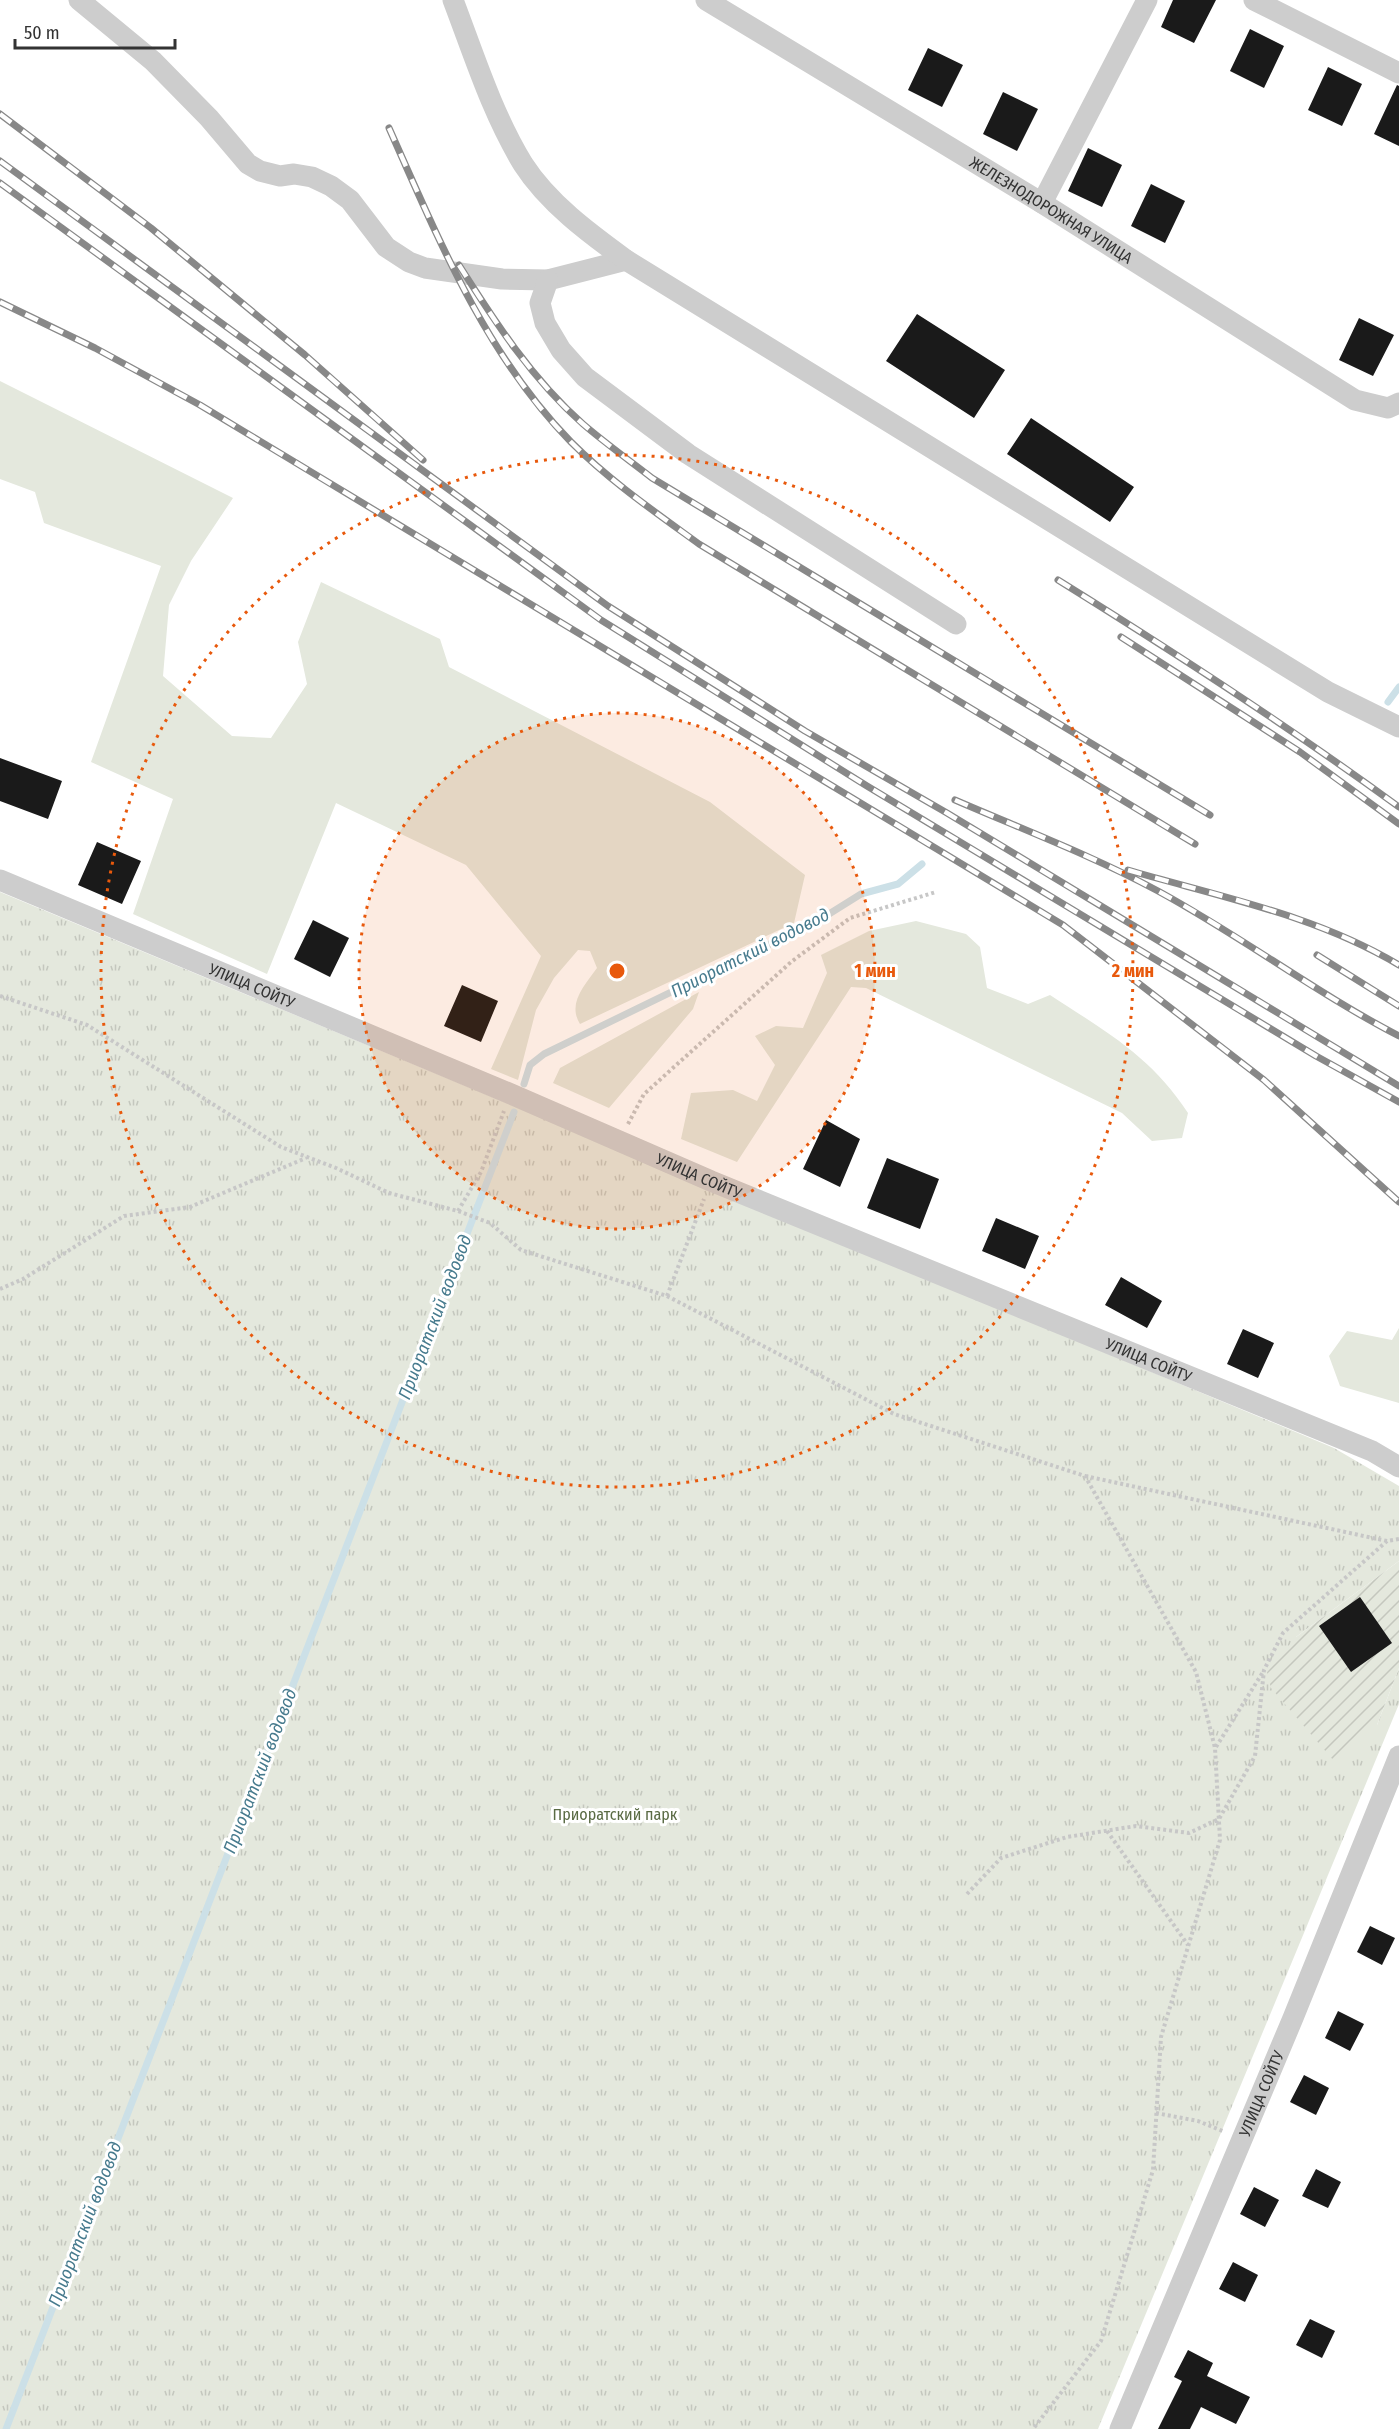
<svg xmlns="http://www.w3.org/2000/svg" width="1399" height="2429" viewBox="0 0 1399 2429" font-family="'Fira Sans Condensed',sans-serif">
<defs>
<pattern id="park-tufts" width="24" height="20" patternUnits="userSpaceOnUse" patternTransform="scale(1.5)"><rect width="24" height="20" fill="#e4e8dd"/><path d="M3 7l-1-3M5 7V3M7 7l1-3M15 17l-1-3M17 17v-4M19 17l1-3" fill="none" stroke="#c4c7be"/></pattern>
<pattern id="garden-furrows" width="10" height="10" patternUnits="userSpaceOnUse" patternTransform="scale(1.5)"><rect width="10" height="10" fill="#e4e8dd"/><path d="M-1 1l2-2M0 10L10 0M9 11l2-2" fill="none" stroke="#c4c7be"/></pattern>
</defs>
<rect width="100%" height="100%" fill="#fff"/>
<!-- grass -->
<path fill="#e4e8dd" d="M 0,381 L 233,498 L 191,561 L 169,605 L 163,676 L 232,736 L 271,738 L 307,684 L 298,642 L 321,582 L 440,639 L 449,667 L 710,802 L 805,875 L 794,923 L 580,1024 C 567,1003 585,985 597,968 L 590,951 L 578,950 L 554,978 L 536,1010 L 518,1080 L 491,1069 L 541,956 L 466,865 L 336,803 L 267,974 L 133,914 L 173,799 L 91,762 L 161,566 L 44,523 L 35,492 L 0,479 Z
M 916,921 L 966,934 L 980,947 L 987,988 L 1028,1004 L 1050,995 C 1105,1031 1151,1056 1188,1113 L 1182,1138 L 1152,1141 L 1122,1113 L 866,988 L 851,987 L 737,1162 L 681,1139 L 691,1093 L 733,1090 L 757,1101 L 775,1065 L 755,1036 L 776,1026 L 803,1028 L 827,973 L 821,955 L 869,931 Z
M 699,992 L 693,1009 L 609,1108 L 553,1083 L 560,1068 Z
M 1399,1328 L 1399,1403 L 1340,1386 L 1329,1356 L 1347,1331 L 1392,1340 Z"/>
<!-- park -->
<path fill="url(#park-tufts)" d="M 0,892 L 1334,1448 L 1399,1486 L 1399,1561 L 1296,1637 L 1377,1725 L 1399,1668 L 1399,1704 L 1098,2429 L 0,2429 Z"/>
<!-- garden -->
<path fill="url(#garden-furrows)" d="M 1399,1561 L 1399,1668 L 1377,1725 L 1334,1761 L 1271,1688 L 1267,1672 L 1296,1637 Z"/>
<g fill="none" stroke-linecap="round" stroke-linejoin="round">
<!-- stream -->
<path stroke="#cce0e7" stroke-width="7" d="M 1388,702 L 1399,687
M 524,1084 L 530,1065 L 544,1054 L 821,919 L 861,894 L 898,884 L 922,864
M 6,2429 L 514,1112"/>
</g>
<!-- building -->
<path fill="#1a1a1a" d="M 1173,0 L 1216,0 L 1194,43 L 1161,27 Z
M 1250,29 L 1284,46 L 1264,88 L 1230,71 Z
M 928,48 L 963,65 L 942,107 L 908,90 Z
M 1328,67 L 1362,84 L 1342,126 L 1308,110 Z
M 1397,85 L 1399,86 L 1399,146 L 1374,134 Z
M 1003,92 L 1038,109 L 1017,151 L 983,134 Z
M 1088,148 L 1122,165 L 1102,207 L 1068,191 Z
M 1151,184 L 1185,201 L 1165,243 L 1131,226 Z
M 917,314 L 1005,370 L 974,418 L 886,361 Z
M 1359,318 L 1394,335 L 1373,376 L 1339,360 Z
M 1031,418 L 1134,487 L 1110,522 L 1007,454 Z
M 0,758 L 62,781 L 48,819 L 0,801 Z
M 97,842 L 141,861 L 122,904 L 78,885 Z
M 313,920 L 349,938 L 330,977 L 294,959 Z
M 462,985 L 498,1001 L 481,1042 L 444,1026 Z
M 826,1120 L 860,1139 L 840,1187 L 803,1169 Z
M 887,1158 L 939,1179 L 920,1229 L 867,1208 Z
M 996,1218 L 1039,1236 L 1025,1269 L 982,1251 Z
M 1121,1277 L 1162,1301 L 1147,1328 L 1105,1305 Z
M 1243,1329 L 1274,1343 L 1258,1378 L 1227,1364 Z
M 1360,1597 L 1392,1643 L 1351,1672 L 1319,1626 Z
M 1370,1926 L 1395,1938 L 1382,1965 L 1357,1952 Z
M 1338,2011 L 1364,2024 L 1350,2051 L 1325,2038 Z
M 1304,2075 L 1329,2088 L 1316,2115 L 1290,2102 Z
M 1316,2169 L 1341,2182 L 1328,2208 L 1302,2196 Z
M 1254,2187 L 1279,2200 L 1265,2227 L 1240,2214 Z
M 1233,2262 L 1258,2275 L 1245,2302 L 1219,2289 Z
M 1310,2319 L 1335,2331 L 1322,2358 L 1296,2345 Z
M 1188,2350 L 1213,2363 L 1207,2376 L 1250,2397 L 1236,2424 L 1201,2407 L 1190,2429 L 1158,2429 L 1182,2381 L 1174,2377 Z"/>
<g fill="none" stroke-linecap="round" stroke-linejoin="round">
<!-- path -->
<path stroke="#c7c7c7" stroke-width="4" stroke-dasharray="3 3" stroke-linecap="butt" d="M 0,996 L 87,1025 L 281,1147 L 336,1168 L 389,1193 L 458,1211 L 490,1223 L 521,1250 L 667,1296 L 894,1414 L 1085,1476 L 1196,1672 L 1215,1748 L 1220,1840 L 1161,2037 L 1153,2170 L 1101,2341 L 1033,2429
M 628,1124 L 644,1094 L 791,962 L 850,918 L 936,892
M 458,1211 L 481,1172 L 504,1111
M 0,1289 L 23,1279 L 124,1216 L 190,1207 L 306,1158
M 667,1296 L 704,1199
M 1085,1476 L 1387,1541 L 1399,1539
M 1216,1747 L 1263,1672
M 1107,1831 L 1188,1945
M 967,1894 L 1001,1858 L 1067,1837 L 1136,1826 L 1189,1833 L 1219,1819 L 1255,1756 L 1264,1670 L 1283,1633 L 1387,1541
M 1156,2113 L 1198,2121 L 1225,2132"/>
<!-- minor -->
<g stroke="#cdcdcd" stroke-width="21">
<path d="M 79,0 L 153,61 L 209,118 L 248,164 L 260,171 L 280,176 L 294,174 L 312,177 L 331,186 L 350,200 L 386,247 L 409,262 L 425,268 L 502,279 L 548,280 L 626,260"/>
<path d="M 453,0 C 474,55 492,113 523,164 C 548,203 589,233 626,260 L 1328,692 L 1399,727"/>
<path id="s1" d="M 706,0 L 1042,203 L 1355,400 L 1388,408 L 1399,403"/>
<path d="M 1254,0 L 1399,73"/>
<path d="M 1042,203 L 1147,0"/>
<path d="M 548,280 L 540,303 L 545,323 L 561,350 L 585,377 L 688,454 L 956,624"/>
<path id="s2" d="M 0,880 L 511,1094 L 711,1181 L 1372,1451 L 1399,1467"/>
<path id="s3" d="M 1120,2429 L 1293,2018 L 1399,1756"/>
</g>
<defs>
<path id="rail" d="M 0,114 L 151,228 L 305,355 L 423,460
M 389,128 C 438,238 485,354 571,442 C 610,481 655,512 699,544 L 1195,844
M 0,161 L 608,606 L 805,731 L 947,813 L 1399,1086
M 0,183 L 601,620 L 867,786 L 1316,1056 L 1399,1102
M 459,265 C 495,322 532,379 583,424 C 605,443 629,460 652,478 L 1210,815
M 0,302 L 95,348 L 200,405 L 1063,925 L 1264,1080 L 1399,1202
M 1058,580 C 1174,652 1288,726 1399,807
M 1121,637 L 1300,752 L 1399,824
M 955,800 C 1022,829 1093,856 1158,891 C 1241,936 1316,993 1399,1036
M 1128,870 C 1221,897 1315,915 1399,965
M 1317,955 L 1399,1006"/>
</defs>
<!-- rail casing -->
<use href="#rail" stroke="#888" stroke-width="7"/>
<!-- rail -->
<use href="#rail" stroke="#fff" stroke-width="4.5" stroke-dasharray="14" stroke-linecap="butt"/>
</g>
<!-- distance rings -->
<circle cx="617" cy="971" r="258" fill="#e8590c" fill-opacity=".12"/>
<g fill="none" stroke="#e8590c" stroke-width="3" stroke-dasharray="3 6">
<circle cx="617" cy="971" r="258"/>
<circle cx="617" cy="971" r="516"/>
</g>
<g text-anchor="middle" stroke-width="6" stroke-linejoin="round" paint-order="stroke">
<!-- street labels -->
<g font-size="16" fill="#333" stroke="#fff">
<text dy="6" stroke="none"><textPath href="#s1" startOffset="404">ЖЕЛЕЗНОДОРОЖНАЯ УЛИЦА</textPath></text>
<text dy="6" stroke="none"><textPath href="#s2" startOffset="273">УЛИЦА СОЙТУ</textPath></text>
<text dy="6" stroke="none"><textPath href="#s2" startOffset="759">УЛИЦА СОЙТУ</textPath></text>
<text dy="6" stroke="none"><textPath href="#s2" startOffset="1245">УЛИЦА СОЙТУ</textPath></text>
<text dy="6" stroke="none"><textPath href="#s3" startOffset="364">УЛИЦА СОЙТУ</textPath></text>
</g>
<!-- park labels -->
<g font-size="16" fill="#5a6b44" stroke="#fff">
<text x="615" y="1820">Приоратский парк</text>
</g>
<!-- water labels -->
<g font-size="18" font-style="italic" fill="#477b8e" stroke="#fff">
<text transform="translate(750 953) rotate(-27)" y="6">Приоратский водовод</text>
<text transform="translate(435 1317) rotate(-69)" y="6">Приоратский водовод</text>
<text transform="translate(260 1771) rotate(-69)" y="6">Приоратский водовод</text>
<text transform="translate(85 2224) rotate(-69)" y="6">Приоратский водовод</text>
</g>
</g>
<circle cx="617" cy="971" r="9" fill="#e8590c" stroke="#fff" stroke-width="3"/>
<g font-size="18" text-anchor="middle" font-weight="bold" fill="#e8590c" stroke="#fff" stroke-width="6" stroke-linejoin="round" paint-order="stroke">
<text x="875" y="977">1 мин</text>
<text x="1133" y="977">2 мин</text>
</g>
<!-- scale -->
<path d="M15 39v9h160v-9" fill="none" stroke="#333333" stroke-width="3"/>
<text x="24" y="39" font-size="18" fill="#333333" stroke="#ffffff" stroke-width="4.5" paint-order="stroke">50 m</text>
</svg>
